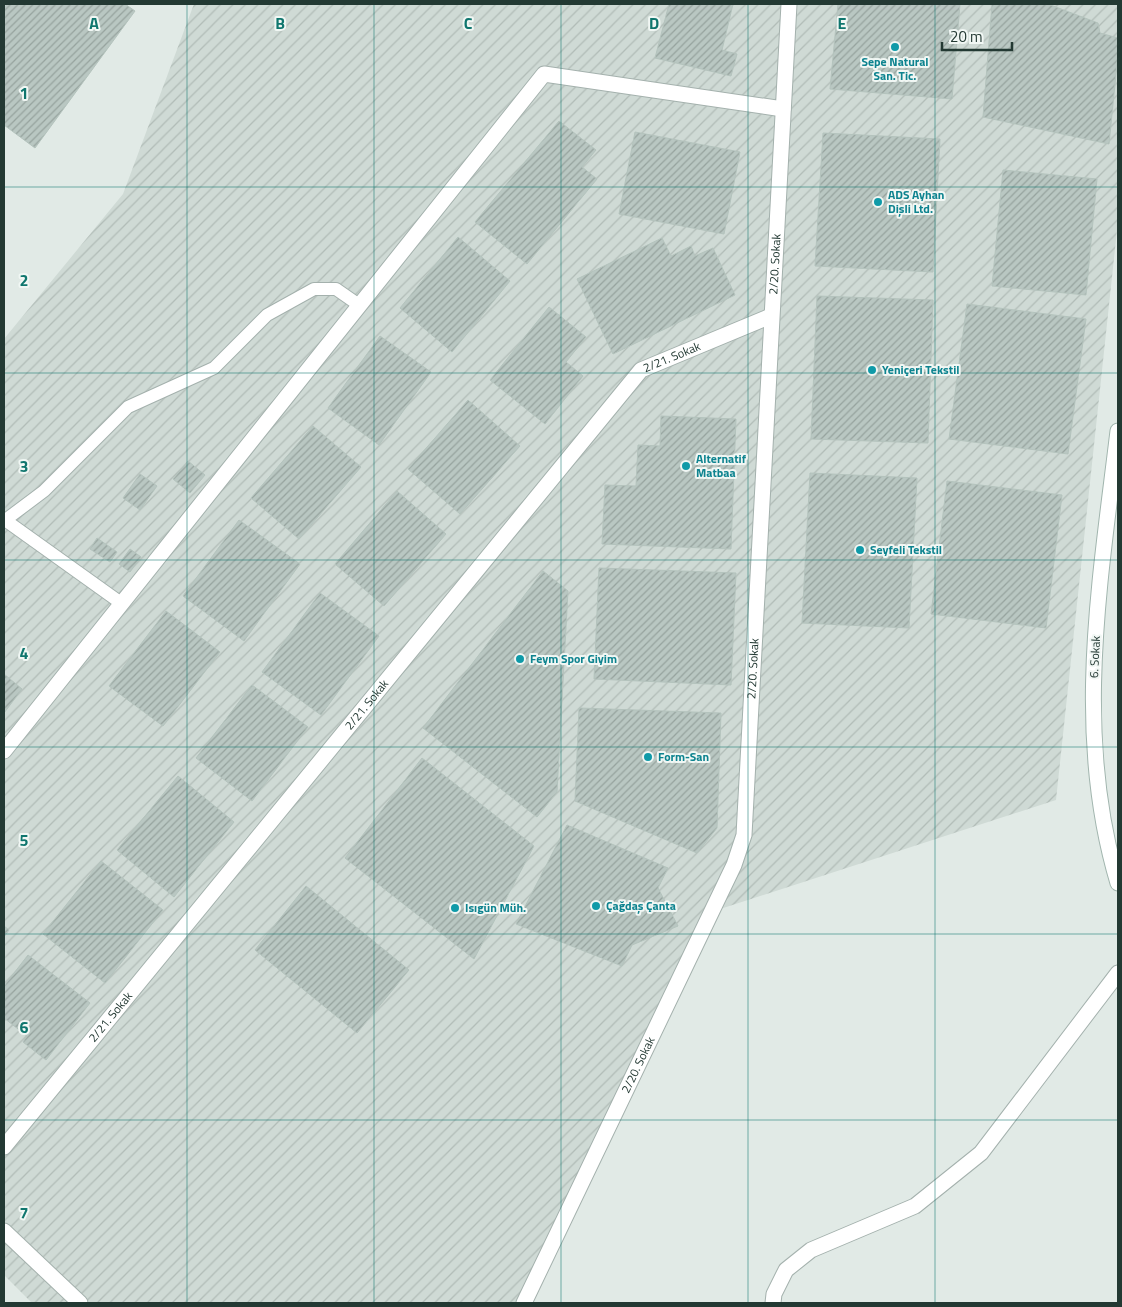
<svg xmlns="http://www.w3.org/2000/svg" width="1122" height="1307" viewBox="0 0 1122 1307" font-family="'Titillium Web',sans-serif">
<defs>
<pattern id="industrial-furrows" width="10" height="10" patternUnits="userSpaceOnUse" patternTransform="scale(1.25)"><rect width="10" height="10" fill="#cfdad5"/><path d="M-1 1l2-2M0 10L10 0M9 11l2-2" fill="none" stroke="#b1bcb7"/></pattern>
<pattern id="building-hatch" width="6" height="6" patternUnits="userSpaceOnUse" patternTransform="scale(1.25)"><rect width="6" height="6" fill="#b9c7c2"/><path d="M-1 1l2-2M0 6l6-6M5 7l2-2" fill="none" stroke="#96a39e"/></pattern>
</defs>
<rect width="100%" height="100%" fill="#e1eae6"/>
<!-- industrial -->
<path fill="url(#industrial-furrows)" d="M 194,4 L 1118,4 L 1118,221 L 1056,800 L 714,911 L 533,1303 L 32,1303 L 4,1275 L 4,339 L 123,194 Z"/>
<!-- building -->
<path fill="url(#building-hatch)" stroke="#b4c3bd" d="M 7,4 L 125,4 L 135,11 L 35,148 L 4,125 L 4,8 Z
M 669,4 L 733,4 L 722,50 L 737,54 L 731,76 L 655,58 Z
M 838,4 L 960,4 L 952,99 L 830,89 Z
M 992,4 L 1048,4 L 1098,23 L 1100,33 L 1118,38 L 1118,54 L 1109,144 L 983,117 Z
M 559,121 L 596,150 L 582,167 L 597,179 L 527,264 L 475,222 Z
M 635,132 L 740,152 L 724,234 L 619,214 Z
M 823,133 L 940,139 L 933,272 L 815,266 Z
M 1003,170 L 1097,179 L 1086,295 L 992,286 Z
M 458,237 L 510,281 L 452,352 L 400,308 Z
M 662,238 L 671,256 L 691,246 L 695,256 L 713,248 L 735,295 L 613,354 L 577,279 Z
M 817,296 L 933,300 L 928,443 L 811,439 Z
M 967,304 L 1086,319 L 1068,454 L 949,439 Z
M 549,307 L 586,337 L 566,362 L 583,376 L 545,424 L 490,380 Z
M 380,336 L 431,372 L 379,445 L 328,408 Z
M 468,400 L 520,446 L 460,514 L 408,469 Z
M 661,416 L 736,419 L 731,549 L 602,544 L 605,485 L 636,486 L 638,445 L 660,446 Z
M 313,426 L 361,467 L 299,539 L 251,498 Z
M 188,461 L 205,475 L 190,493 L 173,479 Z
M 810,473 L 917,478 L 909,628 L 802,623 Z
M 140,474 L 157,486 L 140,510 L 123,498 Z
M 947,481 L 1062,495 L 1046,628 L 931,614 Z
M 397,491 L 446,534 L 384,606 L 335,564 Z
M 239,520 L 300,564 L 244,641 L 183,596 Z
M 97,538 L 117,552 L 110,562 L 90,549 Z
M 130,549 L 141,557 L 130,572 L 119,564 Z
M 599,568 L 736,573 L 731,685 L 594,679 Z
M 543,571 L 568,591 L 557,792 L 537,817 L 423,728 Z
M 320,593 L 379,636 L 321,715 L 262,672 Z
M 166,611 L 220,652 L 163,726 L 109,686 Z
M 4,674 L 22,689 L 4,713 Z
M 252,685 L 308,727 L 252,801 L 196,758 Z
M 579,708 L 721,713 L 717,828 L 697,853 L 575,801 Z
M 422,758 L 534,846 L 474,959 L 345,858 Z
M 178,776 L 234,822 L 174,897 L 117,850 Z
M 567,825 L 668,868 L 658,888 L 678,926 L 632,945 L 622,966 L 516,924 Z
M 101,861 L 163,910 L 105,983 L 43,934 Z
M 306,886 L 409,970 L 357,1033 L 255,950 Z
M 4,926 L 9,930 L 4,937 Z
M 28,955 L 90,1003 L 46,1060 L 23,1042 L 27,1036 L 4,1018 L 4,986 Z"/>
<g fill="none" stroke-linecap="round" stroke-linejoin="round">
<defs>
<path id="lane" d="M 5,520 L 121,603
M 4,521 L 44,491 L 128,407 L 214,368 L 267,315 L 314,289 L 336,289 L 359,305"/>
<g id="street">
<path d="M 4,751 L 544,74 L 783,109"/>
<path id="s1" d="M 4,1147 L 641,370 L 771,316"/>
<path d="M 4,1231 L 80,1303"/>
<path id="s2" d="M 524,1303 L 734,865 L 744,835 L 789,4"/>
<path d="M 773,1303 L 774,1294 L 786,1270 L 811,1250 L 915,1206 L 981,1153 L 1118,973"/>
</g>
<path id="secondary" d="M 1118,431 C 1100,582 1073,733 1118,883"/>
</defs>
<!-- lane casing -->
<use href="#lane" stroke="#a4b1ad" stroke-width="14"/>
<!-- street casing -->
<use href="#street" stroke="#a4b1ad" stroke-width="17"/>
<!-- secondary casing -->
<use href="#secondary" stroke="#a1b5ae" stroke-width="17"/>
<!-- lane -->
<use href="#lane" stroke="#fff" stroke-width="12"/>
<!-- street -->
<use href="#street" stroke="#fff" stroke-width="15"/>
<!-- secondary -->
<use href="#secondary" stroke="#fff" stroke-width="15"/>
</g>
<!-- grid -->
<path fill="none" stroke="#0f766e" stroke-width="1" stroke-opacity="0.55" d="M 187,4 L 187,1303M 374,4 L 374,1303M 561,4 L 561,1303M 748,4 L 748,1303M 935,4 L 935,1303M 4,187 L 1118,187M 4,373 L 1118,373M 4,560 L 1118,560M 4,747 L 1118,747M 4,934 L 1118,934M 4,1120 L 1118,1120"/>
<!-- markers -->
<g fill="#0f9aa8" stroke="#f1f7f4" stroke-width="2">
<circle cx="895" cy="47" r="5"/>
<circle cx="878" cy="202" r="5"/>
<circle cx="872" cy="370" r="5"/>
<circle cx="686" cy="466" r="5"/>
<circle cx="860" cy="550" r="5"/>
<circle cx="520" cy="659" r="5"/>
<circle cx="648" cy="757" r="5"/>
<circle cx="596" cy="906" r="5"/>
<circle cx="455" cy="908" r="5"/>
</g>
<g text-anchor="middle" stroke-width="4" stroke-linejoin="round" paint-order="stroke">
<!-- culture labels -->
<g font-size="12" font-weight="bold" fill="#0d838f" stroke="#f1f7f4" text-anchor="start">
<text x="895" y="66" text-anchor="middle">Sepe Natural<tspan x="895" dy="14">San. Tic.</tspan></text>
<text x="888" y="199">ADS Ayhan<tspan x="888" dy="14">Dişli Ltd.</tspan></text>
<text x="882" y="374">Yeniçeri Tekstil</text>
<text x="696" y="463">Alternatif<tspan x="696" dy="14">Matbaa</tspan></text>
<text x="870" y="554">Seyfeli Tekstil</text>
<text x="530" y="663">Feym Spor Giyim</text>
<text x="658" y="761">Form-San</text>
<text x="606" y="910">Çağdaş Çanta</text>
<text x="465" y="912">Isıgün Müh.</text>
</g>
<!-- street labels -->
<g font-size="12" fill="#233933" stroke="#f1f7f4">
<text dy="4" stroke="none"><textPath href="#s2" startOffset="1089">2/20. Sokak</textPath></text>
<text dy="4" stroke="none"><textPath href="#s1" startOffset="1038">2/21. Sokak</textPath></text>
<text transform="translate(1095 657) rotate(-87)" y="4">6. Sokak</text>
<text dy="4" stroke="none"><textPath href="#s2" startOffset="684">2/20. Sokak</textPath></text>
<text dy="4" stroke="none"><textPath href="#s1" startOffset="572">2/21. Sokak</textPath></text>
<text dy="4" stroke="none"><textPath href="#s1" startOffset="168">2/21. Sokak</textPath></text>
<text dy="4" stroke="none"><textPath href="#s2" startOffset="264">2/20. Sokak</textPath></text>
</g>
</g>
<g font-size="16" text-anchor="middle" font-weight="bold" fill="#0f766e" stroke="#f1f7f4" stroke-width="4" stroke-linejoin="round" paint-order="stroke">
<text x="94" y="29">A</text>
<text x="280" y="29">B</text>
<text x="468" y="29">C</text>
<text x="654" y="29">D</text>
<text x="842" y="29">E</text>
<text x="24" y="99">1</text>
<text x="24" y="286">2</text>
<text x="24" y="472">3</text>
<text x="24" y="659">4</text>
<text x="24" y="846">5</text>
<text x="24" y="1033">6</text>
<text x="24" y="1219">7</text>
</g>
<!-- border -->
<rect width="1122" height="1307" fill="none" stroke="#233933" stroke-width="10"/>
<!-- scale -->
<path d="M942 42v8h70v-8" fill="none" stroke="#233933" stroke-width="2.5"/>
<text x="950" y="42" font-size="15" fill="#233933" stroke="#f1f7f4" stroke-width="4" paint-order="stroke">20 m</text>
</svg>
